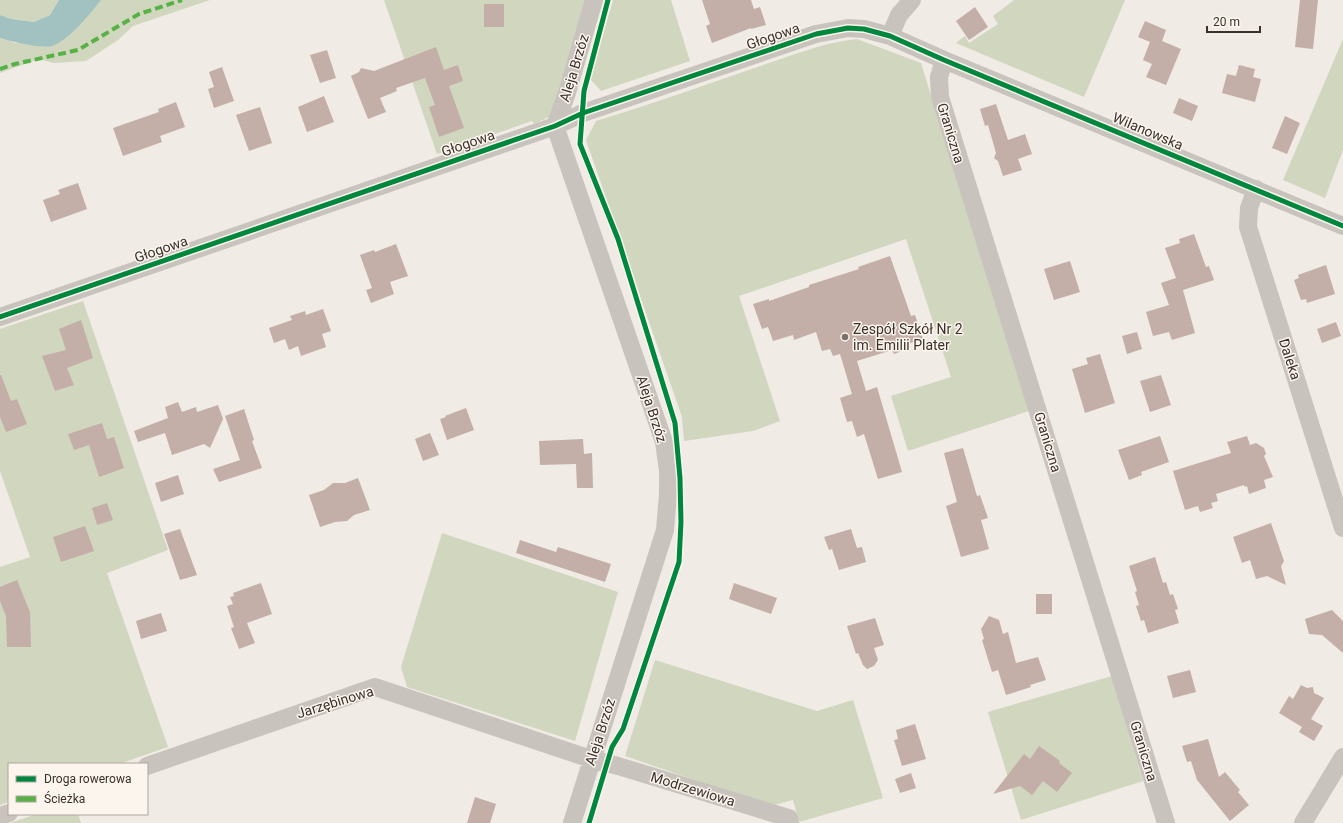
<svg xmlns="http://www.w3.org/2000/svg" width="1343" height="823" viewBox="0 0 1343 823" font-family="Roboto,sans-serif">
<rect width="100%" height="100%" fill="#f0ebe5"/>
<!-- green -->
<path fill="#d1d6bf" d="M 0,0 L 59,0 L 50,15 L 34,22 L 11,19 L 0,15 Z
M 101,0 L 210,0 L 133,26 L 118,40 L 86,61 L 54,63 L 39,59 L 0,73 L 0,38 L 16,43 L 97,4 Z
M 384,0 L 586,0 L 563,82 L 549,117 L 534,124 L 532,121 L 437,154 Z
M 613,0 L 671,0 L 690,61 L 601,91 L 591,80 L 591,77 Z
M 1014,0 L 1125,0 L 1084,97 L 956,43 L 965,36 L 969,43 L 998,24 L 993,16 Z
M 857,39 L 921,63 L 1029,411 L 908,451 L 891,396 L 951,377 L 906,239 L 739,296 L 780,421 L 753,431 L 684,441 L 682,417 L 586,140 L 596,121 C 653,104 709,83 766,64 C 796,54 826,42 857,39 Z
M 1343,39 L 1343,150 L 1325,198 L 1283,180 Z
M 83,301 L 168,550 L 107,573 L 168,747 L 119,764 L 9,764 L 9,802 L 0,805 L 0,567 L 30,557 L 0,471 L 0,329 Z
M 442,533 L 618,592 L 575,741 L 407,687 L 401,667 Z
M 655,660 L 817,711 L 853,700 L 883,798 L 799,822 L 793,800 L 770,806 L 625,756 Z
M 1112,676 L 1143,781 L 1021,820 L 988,712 Z
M 37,814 L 78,814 L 81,823 L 10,823 Z"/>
<!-- water -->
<path fill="#a1c2c1" d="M 59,0 L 101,0 C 90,14 68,41 52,46 C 43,49 9,41 0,38 L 0,15 L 11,19 L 34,22 L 50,15 Z"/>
<!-- building -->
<path fill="#c3afa7" d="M 702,0 L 751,0 L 754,9 L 760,7 L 766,25 L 751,29 L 751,28 L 712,43 L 706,26 L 710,24 Z
M 1300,0 L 1318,0 L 1313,49 L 1295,47 Z
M 484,4 L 504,4 L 504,27 L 484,27 Z
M 975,7 L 988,27 L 969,40 L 956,21 Z
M 1145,21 L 1166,30 L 1162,41 L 1181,49 L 1166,85 L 1146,77 L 1152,64 L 1143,60 L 1150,42 L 1138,37 Z
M 436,47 L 444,70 L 458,65 L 463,81 L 449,86 L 464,128 L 439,137 L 429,107 L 435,105 L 425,78 L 396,88 L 397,91 L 380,98 L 386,112 L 368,119 L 351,76 L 359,72 L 361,68 L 374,71 Z
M 327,50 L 336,78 L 320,83 L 310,55 Z
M 1239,65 L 1255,69 L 1253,77 L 1261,79 L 1255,102 L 1222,93 L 1227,74 L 1236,76 Z
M 222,67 L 234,101 L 214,108 L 208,89 L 214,87 L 209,72 Z
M 324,96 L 334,122 L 307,132 L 298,107 Z
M 1179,98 L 1198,106 L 1192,121 L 1173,113 Z
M 176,102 L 185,127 L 160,136 L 162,142 L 123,156 L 113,128 L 159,112 L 158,109 Z
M 996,104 L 1008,140 L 1025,134 L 1032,154 L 1018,159 L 1022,170 L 1003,176 L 998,161 L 994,158 L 996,153 L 988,125 L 985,126 L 980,109 Z
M 260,107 L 272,143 L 249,151 L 236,115 Z
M 1285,116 L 1300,123 L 1287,154 L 1272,148 Z
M 78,183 L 87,209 L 51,222 L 43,200 L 60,194 L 58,190 Z
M 1194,234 L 1206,267 L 1209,266 L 1214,280 L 1183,290 L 1195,333 L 1172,340 L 1169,332 L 1153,336 L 1146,312 L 1169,305 L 1161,283 L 1176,278 L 1165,248 L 1180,243 L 1179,239 Z
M 396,244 L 408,276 L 390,282 L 394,294 L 371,303 L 366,290 L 372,288 L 360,255 L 374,250 L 375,252 Z
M 890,256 L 911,316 L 915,315 L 923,339 L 908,344 L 910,348 L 894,354 L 892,350 L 857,361 L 866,391 L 877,387 L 902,472 L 878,479 L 864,434 L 857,437 L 852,421 L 847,422 L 840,398 L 852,394 L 840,354 L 833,356 L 830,349 L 822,351 L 816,332 L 794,340 L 793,335 L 773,341 L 768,327 L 762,329 L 753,304 L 769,299 L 769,301 L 809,287 L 809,285 L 859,269 L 858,267 Z
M 1070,261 L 1080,292 L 1054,300 L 1044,269 Z
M 1326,265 L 1335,294 L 1307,303 L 1306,299 L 1301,300 L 1294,280 L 1299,278 L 1298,275 Z
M 323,309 L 331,331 L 322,334 L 326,347 L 301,356 L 298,346 L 289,350 L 285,339 L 274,343 L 269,328 L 292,320 L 290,316 L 305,311 L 306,315 Z
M 81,320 L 93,358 L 67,368 L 74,385 L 55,391 L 42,356 L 66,350 L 59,329 Z
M 1336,322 L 1341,336 L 1322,343 L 1317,329 Z
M 1137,332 L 1142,349 L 1127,354 L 1122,336 Z
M 1100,354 L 1115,403 L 1085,413 L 1072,369 L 1088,364 L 1086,358 Z
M 0,375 L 1,375 L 11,401 L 17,399 L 27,424 L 6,432 L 0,417 Z
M 1161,375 L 1171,405 L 1150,412 L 1140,381 Z
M 178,402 L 182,412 L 196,407 L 197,412 L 218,405 L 223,419 L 210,448 L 204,444 L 172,455 L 165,433 L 138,442 L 134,431 L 168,418 L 165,407 Z
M 466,408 L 474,430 L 447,440 L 440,419 L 446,417 L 445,416 Z
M 244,409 L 254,440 L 252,441 L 262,468 L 219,482 L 213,469 L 240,460 L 225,416 Z
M 102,423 L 107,439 L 114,437 L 124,468 L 99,477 L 89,445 L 74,450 L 68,434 Z
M 430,433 L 439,455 L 423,461 L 415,439 Z
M 1160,436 L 1169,462 L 1141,472 L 1142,475 L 1129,480 L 1118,450 Z
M 1247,436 L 1250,445 L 1256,443 L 1264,448 L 1266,454 L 1264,456 L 1273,477 L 1264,480 L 1266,488 L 1249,494 L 1247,486 L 1245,487 L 1244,485 L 1216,494 L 1218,501 L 1211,503 L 1213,508 L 1200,512 L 1198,506 L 1185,510 L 1173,471 L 1231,453 L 1227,442 Z
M 583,439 L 584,454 L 592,453 L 593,488 L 577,488 L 576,464 L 540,465 L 539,441 Z
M 963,448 L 977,496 L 980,495 L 988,518 L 981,520 L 989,549 L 961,557 L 946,506 L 957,502 L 944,453 Z
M 178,475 L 184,494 L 161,502 L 155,483 Z
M 358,478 L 370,510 L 354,515 L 347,521 L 335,522 L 320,527 L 309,495 L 324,490 L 333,483 L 345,483 Z
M 107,503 L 113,520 L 97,525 L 92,508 Z
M 1271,523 L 1284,561 L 1281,566 L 1286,585 L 1267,576 L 1256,579 L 1250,560 L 1242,563 L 1233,537 Z
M 85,526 L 94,551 L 61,562 L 53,537 Z
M 180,529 L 197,575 L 180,580 L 164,534 Z
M 851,529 L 857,548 L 862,547 L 866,562 L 839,570 L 832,549 L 829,550 L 824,537 Z
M 520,540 L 556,552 L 558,547 L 611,564 L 605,582 L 516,553 Z
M 1155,557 L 1163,583 L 1166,582 L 1170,595 L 1173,594 L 1178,609 L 1175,610 L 1179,623 L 1148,633 L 1144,620 L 1141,621 L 1136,606 L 1139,605 L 1135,592 L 1137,591 L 1129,566 Z
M 17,580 L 30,612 L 31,647 L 7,647 L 6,616 L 0,601 L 0,587 Z
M 261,583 L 272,614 L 247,623 L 255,643 L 239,649 L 231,628 L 234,627 L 227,606 L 233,604 L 230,597 L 234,596 L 233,593 Z
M 734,583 L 777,598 L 771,614 L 729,599 Z
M 1036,594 L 1052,594 L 1052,614 L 1036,614 Z
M 1332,610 L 1343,621 L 1343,653 L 1322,635 L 1309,634 L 1305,619 Z
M 161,613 L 167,631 L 141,639 L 136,621 Z
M 989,616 L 999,620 L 1003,634 L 1008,632 L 1016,663 L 1038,657 L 1046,680 L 1030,685 L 1031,687 L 1006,695 L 998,670 L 992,672 L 982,640 L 984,639 L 981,629 Z
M 875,618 L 884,645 L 874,648 L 878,660 L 874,666 L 867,669 L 863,665 L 858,653 L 856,654 L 847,626 Z
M 1190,670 L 1196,692 L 1173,698 L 1167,676 Z
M 1301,685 L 1307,688 L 1313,687 L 1314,693 L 1324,698 L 1311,719 L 1323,726 L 1314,741 L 1299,732 L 1302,727 L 1279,713 L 1289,696 L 1293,699 Z
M 915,724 L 926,759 L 902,766 L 894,740 L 898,739 L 896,730 Z
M 1208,739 L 1219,777 L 1225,772 L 1240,790 L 1238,792 L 1249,805 L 1230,821 L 1197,780 L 1191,761 L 1187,762 L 1182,746 Z
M 1039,746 L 1060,761 L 1059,763 L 1072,773 L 1057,792 L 1043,781 L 1032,795 L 1020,786 L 993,794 L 1024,754 L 1030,759 Z
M 911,773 L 916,788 L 900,793 L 895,779 Z
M 475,797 L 496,804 L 490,823 L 467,823 Z"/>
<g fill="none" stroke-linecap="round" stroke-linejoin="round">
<!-- minor -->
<path stroke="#c9c3be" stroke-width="18" d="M 890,36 L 899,15 L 912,0
M 944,60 L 939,77 L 940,97 L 1166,823
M 1256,189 L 1249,208 L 1248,227 L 1343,528
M 0,317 L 555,126 L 583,113 L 816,34 L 848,28 L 864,29 L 890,36 L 944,60 L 1343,226
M 147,766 L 375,687 L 591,759 L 618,766 L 789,818 L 790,823
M 0,816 L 9,813
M 572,823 L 665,530 L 668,494 L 668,471 L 664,442 L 555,126 L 567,93 L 594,0
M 1303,823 L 1343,757"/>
<!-- quiet -->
<path stroke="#57b246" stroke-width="4" stroke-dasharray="8 4" stroke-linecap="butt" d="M 0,69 L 15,64 L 78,50 L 139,14 L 182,0"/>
<defs>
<path id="cycleway" d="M 0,317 L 555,126 L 583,113 L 816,34 L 848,28 L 864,29 L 890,36 L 944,60 L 1343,226
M 589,823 L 612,747 L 623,729 L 679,562 L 681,522 L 680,478 L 675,423 L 618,239 L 580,144 L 584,91 L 608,0"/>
</defs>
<!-- cycleway casing -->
<use href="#cycleway" stroke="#fbf5ee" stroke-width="8"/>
<!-- cycleway -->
<use href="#cycleway" stroke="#00873e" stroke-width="5"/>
</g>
<!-- markers -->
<circle fill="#7a716c" stroke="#fbf5ee" stroke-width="1.5" cx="845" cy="337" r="4"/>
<g text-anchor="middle" stroke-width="3" stroke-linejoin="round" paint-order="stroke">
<!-- street labels -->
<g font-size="14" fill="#3b302b" stroke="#fbf5ee">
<text transform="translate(773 36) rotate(-19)" y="5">Głogowa</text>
<text transform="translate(574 68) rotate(-73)" y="5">Aleja Brzóz</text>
<text transform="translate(1148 131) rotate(23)" y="5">Wilanowska</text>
<text transform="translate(951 133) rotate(73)" y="5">Graniczna</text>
<text transform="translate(468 143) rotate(-19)" y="5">Głogowa</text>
<text transform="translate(161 249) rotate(-19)" y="5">Głogowa</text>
<text transform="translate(1290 359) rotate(72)" y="5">Daleka</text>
<text transform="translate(652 409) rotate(72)" y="5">Aleja Brzóz</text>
<text transform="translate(1048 442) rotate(73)" y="5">Graniczna</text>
<text transform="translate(335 702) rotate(-17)" y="5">Jarzębinowa</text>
<text transform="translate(600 732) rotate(-72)" y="5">Aleja Brzóz</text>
<text transform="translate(1144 751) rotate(73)" y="5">Graniczna</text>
<text transform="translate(693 789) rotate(17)" y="5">Modrzewiowa</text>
</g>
<!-- poi labels -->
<g font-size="14" fill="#3b302b" stroke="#fbf5ee" text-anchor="start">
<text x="853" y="334">Zespół Szkół Nr 2<tspan x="853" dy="16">im. Emilii Plater</tspan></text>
</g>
</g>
<!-- legend -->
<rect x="8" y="763" width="140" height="52" fill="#fbf5ee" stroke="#aea6a0"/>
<rect x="16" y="776" width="20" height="6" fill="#00873e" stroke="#aea6a0"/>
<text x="44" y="783" font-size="12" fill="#3b302b">Droga rowerowa</text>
<rect x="16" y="796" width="20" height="6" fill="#57b246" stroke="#aea6a0"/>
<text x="44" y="803" font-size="12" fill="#3b302b">Ścieżka</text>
<!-- scale -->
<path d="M1207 26v6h53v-6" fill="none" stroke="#3b302b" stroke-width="2"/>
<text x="1213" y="26" font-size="12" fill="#3b302b" stroke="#fbf5ee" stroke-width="3" paint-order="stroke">20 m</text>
</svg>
